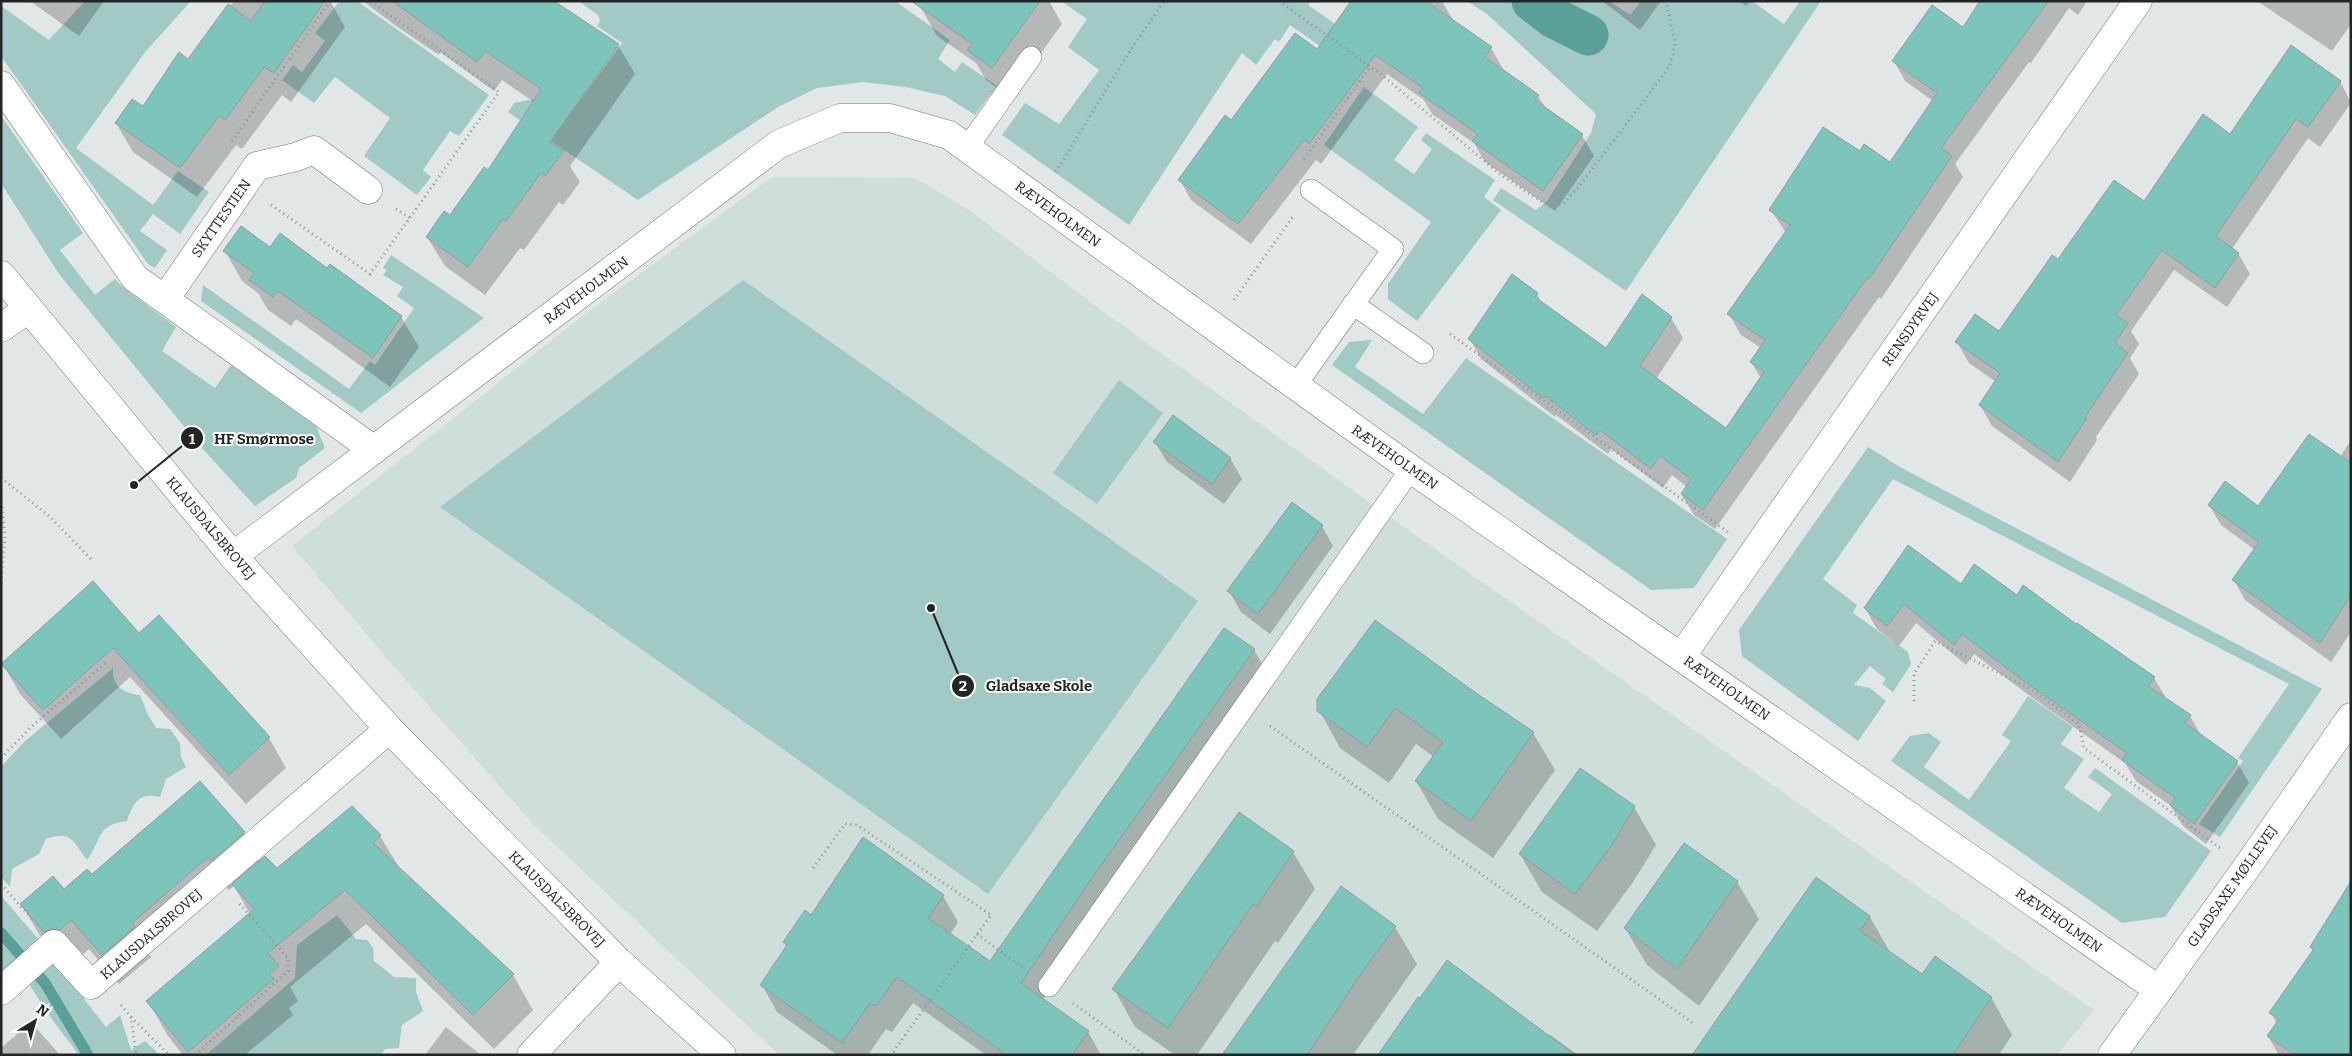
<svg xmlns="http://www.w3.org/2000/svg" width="2352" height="1056" viewBox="0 0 2352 1056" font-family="Bitter,serif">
<rect width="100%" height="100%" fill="#e1e7e6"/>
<!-- built -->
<path fill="#cededb" d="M 772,177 L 915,178 L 966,208 L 1097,307 L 1425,542 L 2094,1010 L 2057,1055 L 779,1055 L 535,826 L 396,669 L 292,546 L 581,317 Z"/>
<!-- green -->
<path fill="#a2cac4" d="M 85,1 L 191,1 L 146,51 L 76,148 L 153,205 L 178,171 L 209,192 L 180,234 L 153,214 L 140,231 L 167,250 L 155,268 L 148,264 L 1,56 L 1,6 L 49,40 Z
M 347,1 L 357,1 L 489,95 L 459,136 L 450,131 L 423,170 L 431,177 L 417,195 L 364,156 L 390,118 L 335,77 L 314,103 L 282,80 L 293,65 L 302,72 L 325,41 L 315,33 L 338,3 Z
M 582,1 L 895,1 L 950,40 L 938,59 L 955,72 L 962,62 L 997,86 L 975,115 L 945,96 L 905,87 L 863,82 L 817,88 L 778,107 L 638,200 L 508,112 L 514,103 L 534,99 L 550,108 L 556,100 L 573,110 L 622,43 L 597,26 L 600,21 L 598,15 L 581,3 Z
M 1061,1 L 1311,1 L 1308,5 L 1367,46 L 1355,71 L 1290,25 L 1279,42 L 1275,39 L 1256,65 L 1242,53 L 1129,225 L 1002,135 L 1025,103 L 1059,124 L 1099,70 L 1068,47 L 1087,19 Z
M 1467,1 L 1609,1 L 1630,15 L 1641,1 L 1752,1 L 1784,24 L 1800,1 L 1821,1 L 1626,291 L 1493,200 L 1501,188 L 1536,210 L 1547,201 L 1591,133 L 1596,114 L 1487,14 Z
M 1364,87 L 1418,127 L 1394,160 L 1414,174 L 1432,149 L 1421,140 L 1426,133 L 1495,180 L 1484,197 L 1501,210 L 1417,321 L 1388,299 L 1388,284 L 1431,222 L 1324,145 Z
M 1,116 L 83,233 L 60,250 L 95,295 L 115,279 L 125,289 L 176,327 L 162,351 L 215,388 L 231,365 L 316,426 L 325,448 L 299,468 L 296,478 L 255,506 L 201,447 L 59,274 L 1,183 Z
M 391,255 L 484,318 L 361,413 L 201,301 L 203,285 L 349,389 L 370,361 L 375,365 L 414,308 L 397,296 L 403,287 L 383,275 L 387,270 L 383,268 Z
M 743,280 L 1198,601 L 988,894 L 440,507 Z
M 1372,340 L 1355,367 L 1423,414 L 1466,358 L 1727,539 L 1694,588 L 1651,590 L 1332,365 L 1349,342 Z
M 1119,380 L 1163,413 L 1097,504 L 1053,473 Z
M 1868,447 L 1900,467 L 2322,689 L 2220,837 L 2199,824 L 2243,761 L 2238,758 L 2289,684 L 1893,479 L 1823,579 L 1857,605 L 1853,613 L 1908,652 L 1911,664 L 1893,692 L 1882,684 L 1886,679 L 1870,666 L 1854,685 L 1870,688 L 1886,701 L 1858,741 L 1742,656 L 1739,630 Z
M 113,668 C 112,687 124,693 140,695 L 148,715 L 156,728 L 170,729 L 180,743 L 181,757 L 186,767 L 166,779 L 160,797 C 139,792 133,803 127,821 C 96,825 103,838 87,860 C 73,841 71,830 46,839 L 39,854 L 12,869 L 10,887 L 1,877 L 1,767 L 24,742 Z
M 2028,696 L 2073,727 L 2061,744 L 2084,759 L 2064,788 L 2099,812 L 2112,794 L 2088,777 L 2095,768 L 2211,851 L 2165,917 L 2122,923 L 1891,761 L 1910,736 L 1929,733 L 1941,742 L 1924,767 L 1969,800 L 2011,741 L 2002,735 Z
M 1,896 L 40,941 L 1,974 Z
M 337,915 L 356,939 L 367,940 L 373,948 L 374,961 L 394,977 L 416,978 L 416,992 L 423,1011 L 402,1025 L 399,1048 L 385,1049 L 380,1055 L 206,1055 L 295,978 L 297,945 Z
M 54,961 L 106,1027 L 120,1015 L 131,1050 L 145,1041 L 160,1055 L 79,1055 L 51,1018 L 29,984 Z"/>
<!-- shadow -->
<path fill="#0003" d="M 30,1 L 104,1 L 79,36 Z
M 234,1 L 330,1 L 345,27 L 291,102 L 282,95 L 242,149 L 236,145 L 197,197 L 133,152 L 116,123 L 143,108 L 188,61 Z
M 363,1 L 526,1 L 618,45 L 635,74 L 570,166 L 580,182 L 563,205 L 559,202 L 524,250 L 520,248 L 485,295 L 445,266 L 427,237 L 450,217 L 488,171 L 534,102 L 502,80 L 494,91 L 440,52 L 439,55 L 396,26 Z
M 923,1 L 1049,1 L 1062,24 L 1009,97 L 986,80 L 976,63 L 937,36 L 920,6 Z
M 1403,1 L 1441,1 L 1443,3 L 1455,23 L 1491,48 L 1503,69 L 1502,70 L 1538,96 L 1547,110 L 1582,135 L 1594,156 L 1555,211 L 1485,162 L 1474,143 L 1432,114 L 1424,100 L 1387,74 L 1321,164 L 1316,160 L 1251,244 L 1191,200 L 1180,180 L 1231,121 L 1317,51 Z
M 1602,1 L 1661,1 L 1640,30 Z
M 1740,1 L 1750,1 L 1746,6 Z
M 1982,1 L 2087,1 L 2078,15 L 2069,8 L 2031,63 L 2029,62 L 1955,164 L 1963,177 L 1881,299 L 1879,297 L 1715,529 L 1694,515 L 1682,495 L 1687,487 L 1672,475 L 1663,488 L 1611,449 L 1608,454 L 1556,415 L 1555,417 L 1481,359 L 1470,339 L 1537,294 L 1543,305 L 1606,350 L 1642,296 L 1671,318 L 1683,338 L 1656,379 L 1726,430 L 1761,378 L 1751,362 L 1761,348 L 1741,335 L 1729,314 L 1786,233 L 1771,210 L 1860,153 L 1890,164 L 1933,101 L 1905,81 L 1894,61 L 1963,29 Z
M 2257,1 L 2351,1 L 2351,24 L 2332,51 Z
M 2340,81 L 2351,103 L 2320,147 L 2308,138 L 2232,249 L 2238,253 L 2250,274 L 2227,307 L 2174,270 L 2131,331 L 2139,344 L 2130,358 L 2139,374 L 2096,437 L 2097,440 L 2070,482 L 1992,426 L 1980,405 L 1996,382 L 1969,363 L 1957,342 L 1999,333 L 2059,261 L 2144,202 L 2230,135 Z
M 270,249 L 328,270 L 330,266 L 401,317 L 419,347 L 390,387 L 296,319 L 291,326 L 268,310 L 258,293 L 242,281 L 225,251 Z
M 2351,440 L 2351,632 L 2331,662 L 2245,600 L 2234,580 L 2255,550 L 2221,525 L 2209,505 L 2259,508 L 2340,457 Z
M 1155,442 L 1230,458 L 1242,479 L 1224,504 L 1167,462 Z
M 1322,526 L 1333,546 L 1270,634 L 1241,612 L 1229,591 Z
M 1961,586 L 2017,597 L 2076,626 L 2154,678 L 2166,698 L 2190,716 L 2202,737 L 2237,762 L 2249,783 L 2206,844 L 2183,826 L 2171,806 L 2136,781 L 2125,763 L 2034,699 L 1974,654 L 1966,665 L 1916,623 L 1899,646 L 1877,629 L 1865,608 Z
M 159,617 L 269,738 L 286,768 L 246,804 L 130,677 L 61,739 L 20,694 L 3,664 L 139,635 Z
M 1225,630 L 1254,650 L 1270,677 L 1100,915 L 1043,1000 L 1088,1032 L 1101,1055 L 986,1055 L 913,1003 L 892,1032 L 886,1029 L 868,1055 L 837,1055 L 777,1012 L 762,985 L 787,947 L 784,942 L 812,916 L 943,896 L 958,922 L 950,935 L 990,963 Z
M 1475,694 L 1533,733 L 1555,770 L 1493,858 L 1438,819 L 1416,781 L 1434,757 L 1416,744 L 1389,783 L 1340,748 L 1319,710 Z
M 352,807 L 380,836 L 400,869 L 513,975 L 533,1010 L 494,1049 L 366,924 L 290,987 L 298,1001 L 289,1008 L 293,1015 L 245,1055 L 183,1055 L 168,1036 L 148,1001 L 250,914 L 234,886 L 229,890 L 225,886 L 148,953 L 151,957 L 119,984 L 89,949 L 77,959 L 62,961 L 39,934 L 22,905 L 64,891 L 91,876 L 244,833 L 260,862 L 276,870 Z
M 1634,807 L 1656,845 L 1633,882 L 1597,931 L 1542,892 L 1520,854 Z
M 1293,852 L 1315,889 L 1278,943 L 1275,941 L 1197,1055 L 1175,1055 L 1135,1027 L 1114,989 Z
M 1737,882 L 1759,919 L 1699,1006 L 1647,965 L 1625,928 Z
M 2351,884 L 2351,1055 L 2279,1055 L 2268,1036 L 2277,1024 L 2271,1013 L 2313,951 L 2311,947 Z
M 1870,917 L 1891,954 L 1923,976 L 1991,997 L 2012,1035 L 1999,1055 L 1693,1055 Z
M 1395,927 L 1417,964 L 1353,1055 L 1224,1055 Z
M 31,1022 L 60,1055 L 1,1055 L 1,1048 Z
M 446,1027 L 481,1055 L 425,1055 Z
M 1549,1034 L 1578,1055 L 1379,1055 L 1548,1036 Z"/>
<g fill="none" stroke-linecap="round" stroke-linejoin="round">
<!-- stream -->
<path stroke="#5aa098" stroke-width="11" d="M 1,933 L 45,983 L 88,1055"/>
<!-- canal -->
<path stroke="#5aa098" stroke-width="41" d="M 1532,1 L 1554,18 L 1588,35"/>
</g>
<!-- building -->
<path fill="#7dc4bb" stroke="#979c9b" d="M 265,1 L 325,1 L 274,73 L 264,67 L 225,120 L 219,116 L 180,168 L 115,123 L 132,99 L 143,106 L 179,52 L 188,59 L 228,4 L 251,21 Z
M 392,1 L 554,1 L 619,44 L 550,142 L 564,151 L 545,176 L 541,173 L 506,221 L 503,219 L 468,267 L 426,237 L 444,211 L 450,215 L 484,167 L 488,170 L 541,89 L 485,51 L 477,62 Z
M 911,1 L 1040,1 L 992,68 L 967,50 L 972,44 Z
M 1351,1 L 1426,1 L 1492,47 L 1485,57 L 1539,95 L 1535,100 L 1583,134 L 1543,191 L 1472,141 L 1478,134 L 1419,93 L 1423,88 L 1375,55 L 1309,144 L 1304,140 L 1238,224 L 1178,180 L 1225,115 L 1231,120 L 1295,33 L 1317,49 Z
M 1980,1 L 2049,1 L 1941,148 L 1952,156 L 1869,279 L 1867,278 L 1703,510 L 1681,494 L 1691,479 L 1660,456 L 1651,469 L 1600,430 L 1596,435 L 1545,396 L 1543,398 L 1468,339 L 1512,274 L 1538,293 L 1535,297 L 1606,348 L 1642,294 L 1672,317 L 1640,366 L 1726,428 L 1764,372 L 1750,362 L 1765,340 L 1727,314 L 1790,225 L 1769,210 L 1823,127 L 1860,151 L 1864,144 L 1890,162 L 1937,93 L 1892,61 L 1932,5 L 1963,27 Z
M 2291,45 L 2341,81 L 2308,127 L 2296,119 L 2216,236 L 2239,253 L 2215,288 L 2162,250 L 2116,315 L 2128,323 L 2115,343 L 2128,353 L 2085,417 L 2087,418 L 2058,462 L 1979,405 L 2000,373 L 1955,342 L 1975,314 L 1999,331 L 2052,255 L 2058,259 L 2114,180 L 2144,201 L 2203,114 L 2230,134 Z
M 241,226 L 270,247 L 280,233 L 327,268 L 330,264 L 402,316 L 373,358 L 278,291 L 273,297 L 249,280 L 254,273 L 223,251 Z
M 1173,415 L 1231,458 L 1212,484 L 1153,442 Z
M 2309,434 L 2351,463 L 2351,595 L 2320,643 L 2232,580 L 2259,542 L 2208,505 L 2225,481 L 2258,506 Z
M 1292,502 L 1323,525 L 1258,614 L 1227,591 Z
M 1908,545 L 1961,584 L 1974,564 L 2017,595 L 2023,585 L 2076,624 L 2077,623 L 2155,677 L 2148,686 L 2191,715 L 2185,723 L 2238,761 L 2194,824 L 2170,805 L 2175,798 L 2122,760 L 2127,753 L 2021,679 L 1962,634 L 1954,645 L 1904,604 L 1887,626 L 1864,608 Z
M 93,581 L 139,633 L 159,615 L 270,737 L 229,775 L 113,648 L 43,710 L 1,664 Z
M 1375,620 L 1476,693 L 1534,732 L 1471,821 L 1415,781 L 1443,742 L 1395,708 L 1367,747 L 1317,711 L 1317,699 Z
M 1224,628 L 1255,649 L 1085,888 L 1021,983 L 1089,1031 L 1072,1055 L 1007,1055 L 897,977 L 876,1006 L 870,1003 L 842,1043 L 760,985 L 787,945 L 783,942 L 805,910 L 811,915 L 863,837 L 944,895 L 928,918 L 990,961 Z
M 1580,768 L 1635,806 L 1612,845 L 1575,894 L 1519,854 Z
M 200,781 L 245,832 L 211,861 L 208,857 L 132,923 L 135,927 L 102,955 L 71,920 L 60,930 L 51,929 L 44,932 L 20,904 L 53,876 L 64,889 L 87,869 L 92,874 Z
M 352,806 L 381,835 L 373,843 L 514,974 L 473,1015 L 345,890 L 268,953 L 279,966 L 269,974 L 274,979 L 188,1052 L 146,1001 L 254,909 L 232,884 L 265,856 L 277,868 Z
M 1239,812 L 1294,851 L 1256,907 L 1253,904 L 1168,1028 L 1112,989 Z
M 1684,843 L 1738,881 L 1677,969 L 1624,928 Z
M 1816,877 L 1870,916 L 1860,931 L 1922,974 L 1935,956 L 1992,997 L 1953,1055 L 1692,1055 Z
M 2351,881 L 2351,1055 L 2295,1055 L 2267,1036 L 2279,1019 L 2269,1013 L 2313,950 L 2310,947 Z
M 1341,886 L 1396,926 L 1358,978 L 1307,1055 L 1222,1055 Z
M 1447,960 L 1575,1055 L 1378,1055 L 1418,997 L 1420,998 Z"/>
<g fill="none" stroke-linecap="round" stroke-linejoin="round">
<defs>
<path id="lane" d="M 967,148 L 1031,57
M 1353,304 L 1423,353
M 1296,385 L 1393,249 L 1311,190
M 1049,986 L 1411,469"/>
<path id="street" d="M 1,85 L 135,278 L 374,450
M 165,299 L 257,166 L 296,157 L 314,150 L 368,190
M 1,328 L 28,309
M 233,556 L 779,144 L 840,118 L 890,118 L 949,135 L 1411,469 L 2159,990
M 1681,657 L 2138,1
M 1,991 L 54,944 L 91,985 L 389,729
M 531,1055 L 619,962"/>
<path id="secondary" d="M 1,275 L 233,556 L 389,729 L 619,962 L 722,1055
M 2112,1055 L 2247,867 L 2351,717"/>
</defs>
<!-- lane casing -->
<use href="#lane" stroke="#757b7a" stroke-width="22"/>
<!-- street casing -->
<use href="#street" stroke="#757b7a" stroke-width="29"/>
<!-- secondary casing -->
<use href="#secondary" stroke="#757b7a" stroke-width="29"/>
<!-- path -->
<path stroke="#909594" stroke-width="3" stroke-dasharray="1 4" stroke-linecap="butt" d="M 1279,1 L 1382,75 L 1501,175 L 1548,206 L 1562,205 L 1580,185 L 1670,66 L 1675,44 L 1666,1
M 232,141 L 330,1
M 1304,159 L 1370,67
M 1056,172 L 1128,54 L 1164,1
M 271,205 L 370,274 L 499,92 L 370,1
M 396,209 L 410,218
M 1234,300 L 1294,215
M 1450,334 L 1728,532
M 1,478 L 48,515 L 91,559
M 1,497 L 5,535 L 1,585
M 1914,701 L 1914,674 L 1935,641 L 2031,689 L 2079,724 L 2084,748 L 2220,848
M 1270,726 L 1693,1023
M 1,758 L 31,727 L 107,662
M 813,868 L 845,824 L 857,825 L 991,915 L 891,1055
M 1,884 L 32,919
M 977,934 L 1023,968
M 1073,1003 L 1145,1055
M 121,1005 L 131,1017 L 136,1055
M 131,1017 L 169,1055
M 195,1055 L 288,971 L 288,958 L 239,903"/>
<!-- lane -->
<use href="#lane" stroke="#fff" stroke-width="21"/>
<!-- street -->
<use href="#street" stroke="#fff" stroke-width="28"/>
<!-- secondary -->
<use href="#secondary" stroke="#fff" stroke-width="28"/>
</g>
<g text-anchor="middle" stroke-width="4" stroke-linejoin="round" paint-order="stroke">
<!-- street labels -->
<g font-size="14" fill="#232525" stroke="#fff">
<text transform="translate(1058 214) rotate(36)" y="5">RÆVEHOLMEN</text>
<text transform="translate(221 218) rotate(-55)" y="5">SKYTTESTIEN</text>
<text transform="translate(586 290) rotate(-37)" y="5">RÆVEHOLMEN</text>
<text transform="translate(1910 329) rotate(-55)" y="5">RENSDYRVEJ</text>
<text transform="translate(1395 457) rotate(35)" y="5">RÆVEHOLMEN</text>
<text transform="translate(211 528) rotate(50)" y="5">KLAUSDALSBROVEJ</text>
<text transform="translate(1727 688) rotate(35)" y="5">RÆVEHOLMEN</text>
<text transform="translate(2232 886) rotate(-55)" y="5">GLADSAXE MØLLEVEJ</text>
<text transform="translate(557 899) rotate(45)" y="5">KLAUSDALSBROVEJ</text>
<text transform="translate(2059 920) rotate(35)" y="5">RÆVEHOLMEN</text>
<text transform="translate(151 934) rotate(-41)" y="5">KLAUSDALSBROVEJ</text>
</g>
</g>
<!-- callouts -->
<path fill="none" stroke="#232525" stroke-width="2" d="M134 485L192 438M931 608L963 686"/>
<g fill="#232525" stroke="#fff" stroke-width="2">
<circle cx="134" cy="485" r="5"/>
<circle cx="931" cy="608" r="5"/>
<circle cx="192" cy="438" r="12"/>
<circle cx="963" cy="686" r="12"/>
</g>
<g font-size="15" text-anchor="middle" font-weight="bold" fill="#fff">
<text x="192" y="444">1</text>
<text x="963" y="691">2</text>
</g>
<g font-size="15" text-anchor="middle" font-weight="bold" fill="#232525" stroke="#fff" stroke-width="4" stroke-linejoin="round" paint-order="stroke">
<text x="264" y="444">HF Smørmose</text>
<text x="1039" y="691">Gladsaxe Skole</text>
</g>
<!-- border -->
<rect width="2352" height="1056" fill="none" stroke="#232525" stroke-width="5"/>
<!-- north arrow -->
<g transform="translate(35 1021) rotate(37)" stroke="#ffffff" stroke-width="4" paint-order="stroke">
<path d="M0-4L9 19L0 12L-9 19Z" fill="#232525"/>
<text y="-8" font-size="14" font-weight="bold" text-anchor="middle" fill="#232525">N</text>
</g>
</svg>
